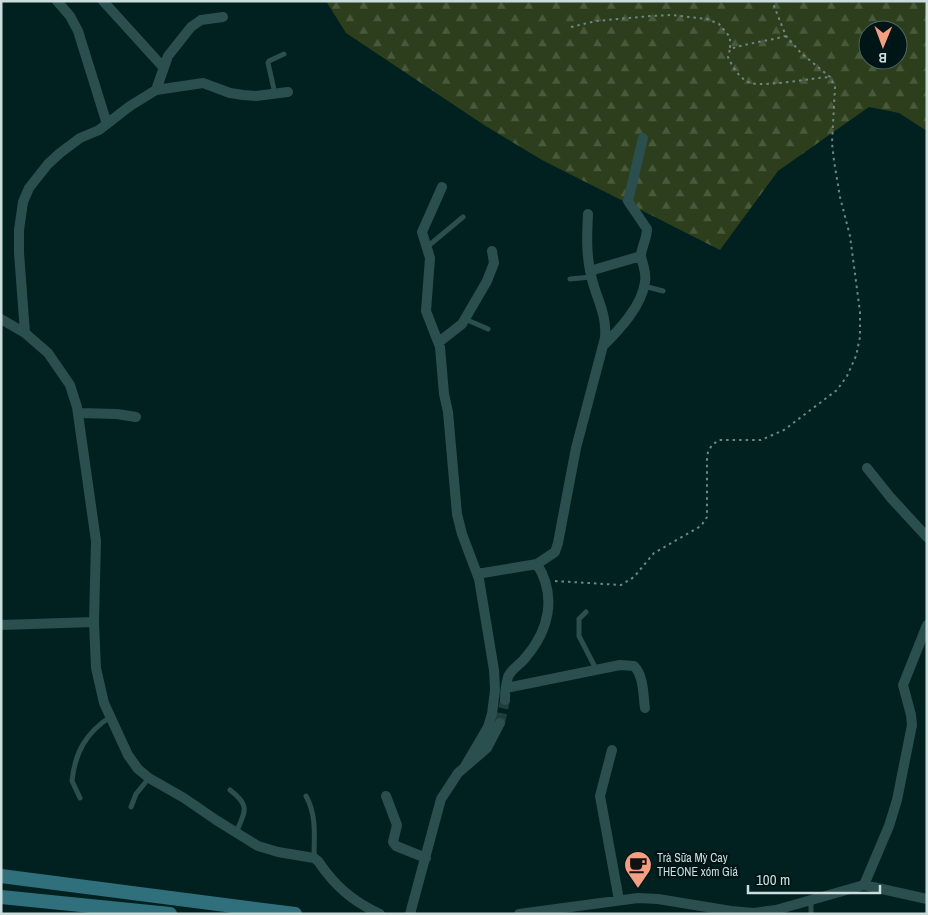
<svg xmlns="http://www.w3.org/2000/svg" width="928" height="915" viewBox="0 0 928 915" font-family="'Archivo Narrow',sans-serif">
<defs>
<pattern id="forest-firs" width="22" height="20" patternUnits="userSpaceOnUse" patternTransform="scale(1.25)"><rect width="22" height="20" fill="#2c3e1b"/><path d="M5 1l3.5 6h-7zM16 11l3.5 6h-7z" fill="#49593c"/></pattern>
</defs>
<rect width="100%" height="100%" fill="#002120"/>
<!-- forest -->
<path fill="url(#forest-firs)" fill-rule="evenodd" d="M 326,1 L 927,1 L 927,131 L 899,113 L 869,107 L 778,171 L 720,250 L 542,160 L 484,125 L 346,33 ZM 868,30 L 898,30 L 898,60 L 868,60 Z"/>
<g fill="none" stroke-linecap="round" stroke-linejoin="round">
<!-- street-tunnel -->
<path stroke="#1e3d3c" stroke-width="10" stroke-dasharray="10 5" stroke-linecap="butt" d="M 500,723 L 505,700"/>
<!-- path -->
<path stroke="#6e8786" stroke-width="2" stroke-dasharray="2.5 4" stroke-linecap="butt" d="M 571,27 L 596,21 L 651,16 L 672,15 L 707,19 L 719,24 L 730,37 L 730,49
M 786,36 C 768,41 748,43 730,49 L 728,57 C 732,66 740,80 751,83 C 767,87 811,78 830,77
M 555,581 L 621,585 L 634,577 L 654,553 L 701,526 L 707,517 L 707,459 L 708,452 L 712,445 L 719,440 L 761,440 L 784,430 L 837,390 L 847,376 L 856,356 L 860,337 L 860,312 L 850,236 L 840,197 L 834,161 L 832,143 L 835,87 L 830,77 L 801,53 L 786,36 L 772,1"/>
<!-- lane -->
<path stroke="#2b4f4e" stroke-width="5" d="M 275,94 L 268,63 L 269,61 L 284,54
M 427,247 L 463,217
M 570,279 L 591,277
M 644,286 L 663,291
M 465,319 L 488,329
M 586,612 L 579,619 L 579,636 L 596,669
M 230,790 C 251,806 245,811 236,833
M 306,796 C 317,816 314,836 314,858
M 80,798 L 72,781 C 75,752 86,733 110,717
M 131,807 L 136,794 L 149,778
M 811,901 L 811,914"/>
<!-- street -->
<path stroke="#2b4f4e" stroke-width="10" d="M 57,1 L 70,16 L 78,31 L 107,124
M 103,1 L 163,67
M 156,90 L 168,56 L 191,27 L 201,20 L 223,17
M 442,187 L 422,232 L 430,258 L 426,311 L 440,347 L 444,394 L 448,412 L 457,514 L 462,534 L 479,579 L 494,670 L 495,690 L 492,714 L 488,727 L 464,768
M 590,271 L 641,256
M 1,319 L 25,333 L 48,353 L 70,385 L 77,407 L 96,541 L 94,622 L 96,668 L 104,703 L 128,755 L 138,769 L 149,778 L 184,798 L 216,820 L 258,846 L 278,852 L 314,858 L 318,861 C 335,886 352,901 380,914
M 25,333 L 19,253 L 19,230 L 23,202 L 29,188 L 48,164 L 60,153 L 80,138 L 99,130 L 130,106 L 156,90 L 203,83 L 230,93 L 243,95 L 256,96 L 288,92
M 439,342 L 462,324 L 487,281 L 494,263 L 492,251
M 603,346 C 619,330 642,306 645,282 C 647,271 641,261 641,255 C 642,246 647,238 647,229 L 628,201 L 643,138
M 79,413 L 117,414 L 136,417
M 867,468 L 891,498 L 927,537
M 477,574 L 537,564 L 555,552 L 558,543 L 576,448 L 605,338 C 607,312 596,299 591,275 C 586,255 587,234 588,214
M 1,625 L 94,622
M 506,688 L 620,665 L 634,666 C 644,676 643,695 645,708
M 505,700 C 505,692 506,684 508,677 C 511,669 521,664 526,657 C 549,630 557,596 537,564
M 612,750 L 600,796 L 619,900
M 386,796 L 397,825 L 393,842 L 396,846 L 426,858
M 864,885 L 889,826 L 897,800 L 912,725 L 911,715 L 903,685 L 927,625
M 410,914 L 441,799 L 458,773 L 487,748 L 500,723
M 519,914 L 638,898 L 658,899 L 731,911 L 754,913 L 776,910 L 864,885 L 927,899"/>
<!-- secondary -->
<path stroke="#2f707c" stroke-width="14" d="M 1,876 L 295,914
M 1,897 L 170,914"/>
</g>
<!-- icons -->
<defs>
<symbol id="cafe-pin" viewBox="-11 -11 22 30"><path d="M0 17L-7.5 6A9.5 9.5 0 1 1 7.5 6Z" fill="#f39f84" stroke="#001616"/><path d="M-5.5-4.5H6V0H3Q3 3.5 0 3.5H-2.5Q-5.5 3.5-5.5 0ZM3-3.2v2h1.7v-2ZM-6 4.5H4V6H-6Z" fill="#111"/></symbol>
</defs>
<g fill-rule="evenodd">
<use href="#cafe-pin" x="622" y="849" width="32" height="43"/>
</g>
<g text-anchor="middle" stroke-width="5" stroke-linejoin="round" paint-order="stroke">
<!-- poi labels -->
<g font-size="12" fill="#cbdedd" stroke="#001616" text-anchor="start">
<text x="657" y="862">Trà Sữa Mỳ Cay<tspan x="657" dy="14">THEONE xóm Giá</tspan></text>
</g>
</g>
<!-- border -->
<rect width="928" height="915" fill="none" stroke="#cbdedd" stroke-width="5"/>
<!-- north arrow -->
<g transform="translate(883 45) rotate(181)"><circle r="24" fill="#001616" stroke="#516666"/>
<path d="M0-4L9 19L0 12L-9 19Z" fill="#f39f84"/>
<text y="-8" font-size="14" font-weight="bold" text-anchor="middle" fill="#cbdedd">B</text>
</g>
<!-- scale -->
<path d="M748 885v8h132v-8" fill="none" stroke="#cbdedd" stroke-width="2.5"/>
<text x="756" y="885" font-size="15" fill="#cbdedd" stroke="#001616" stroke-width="4" paint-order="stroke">100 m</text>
</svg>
